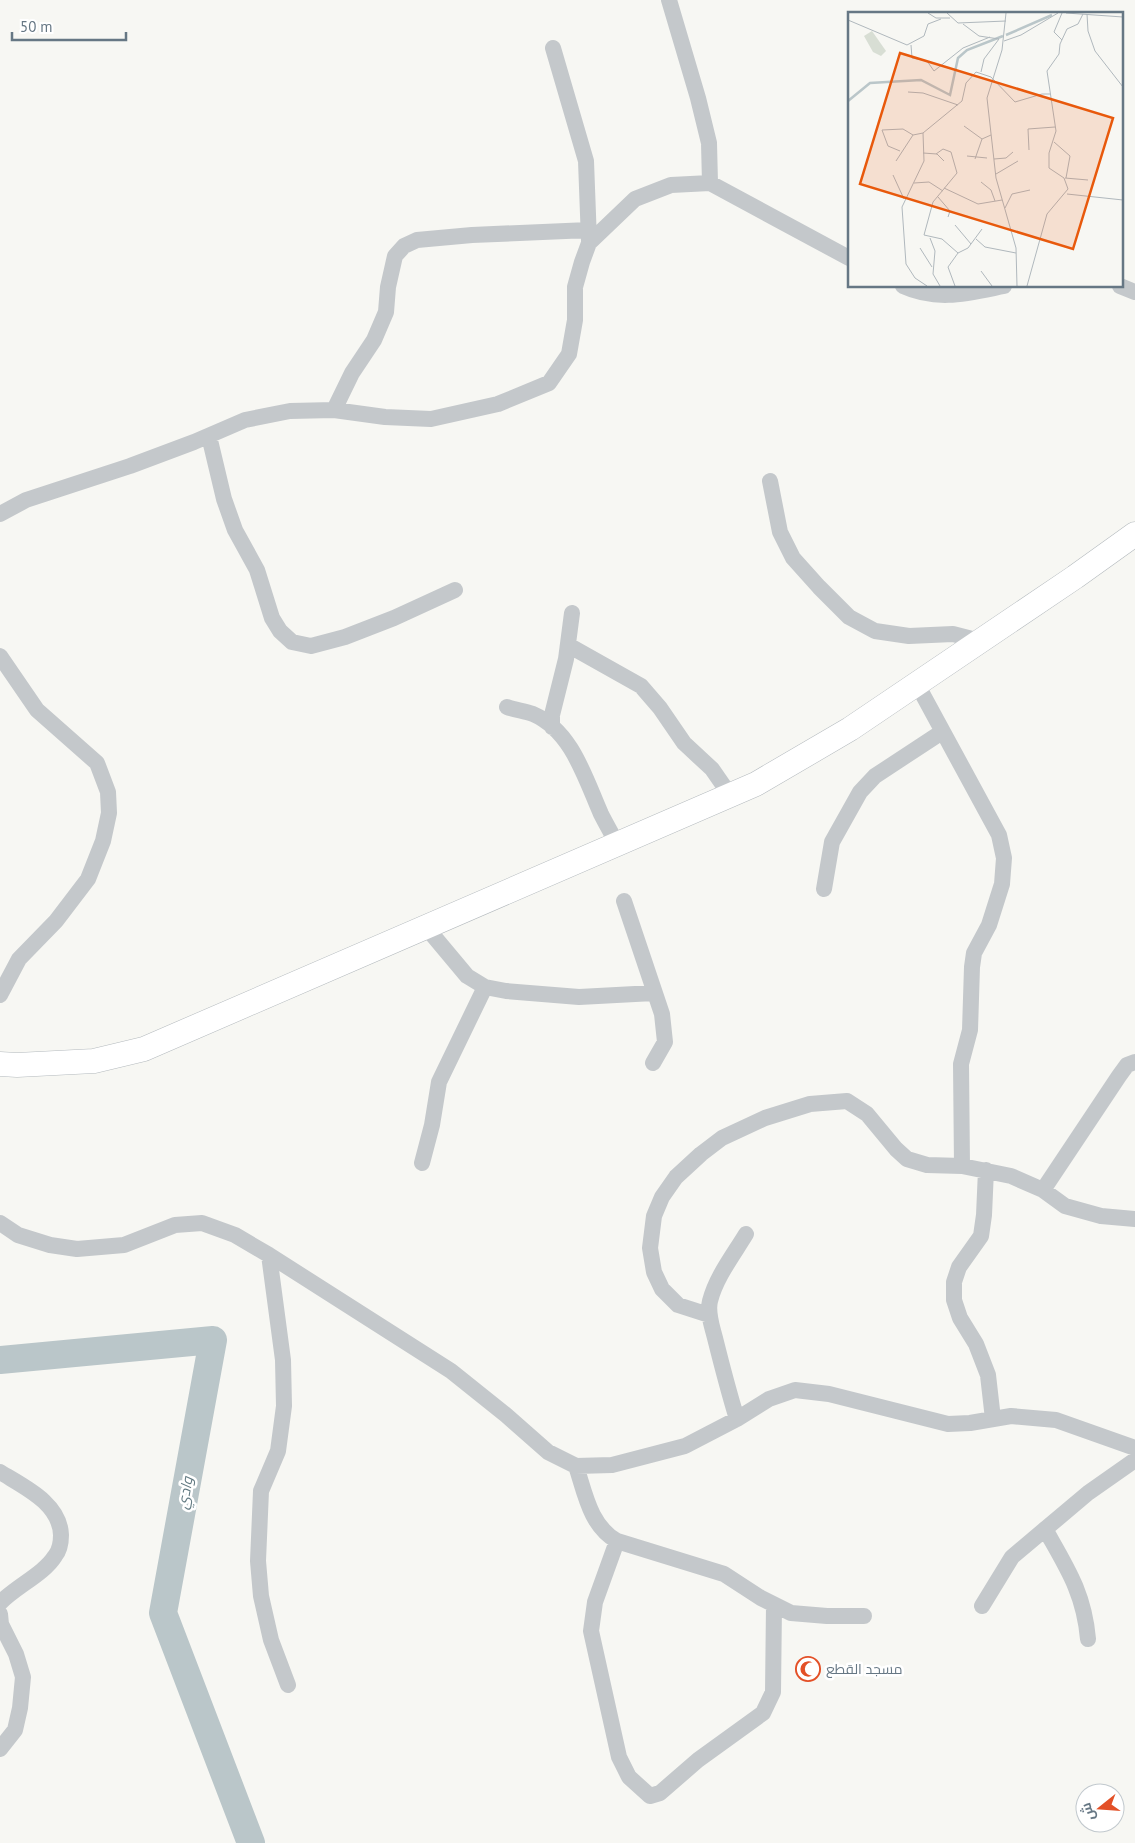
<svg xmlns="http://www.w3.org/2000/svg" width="1135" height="1843" viewBox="0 0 1135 1843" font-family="'PT Sans',Cairo,sans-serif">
<rect width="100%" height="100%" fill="#f7f7f3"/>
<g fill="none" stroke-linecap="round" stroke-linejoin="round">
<!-- river -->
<path stroke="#bac6c9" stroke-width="28" d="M 0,1360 L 213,1340 L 163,1613 L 251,1843"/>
<defs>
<path id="secondary" d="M 0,1064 L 17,1065 L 94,1061 L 144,1049 L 756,784 L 850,729 L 1075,577 L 1135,534"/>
</defs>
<!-- secondary casing -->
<use href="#secondary" stroke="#b4babe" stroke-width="25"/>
<!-- minor -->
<path stroke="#c4c8cb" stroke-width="16" d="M 669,0 L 698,98 L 709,143 L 710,183
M 553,48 L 586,161 L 589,241
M 903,286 C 938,302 969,293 1004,286
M 1120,286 L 1135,292
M 334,410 L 352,373 L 374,340 L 386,312 L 388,287 L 395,256 L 404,246 L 417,240 L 472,235 L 589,230
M 209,436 L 224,499 L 235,530 L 257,570 L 272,618 L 280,631 L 292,642 L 311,646 L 345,637 L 394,618 L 455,590
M 770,481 L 780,532 L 793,558 L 819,587 L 849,617 L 875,631 L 909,636 L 953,634 L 980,641
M 0,514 L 26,500 L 130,466 L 194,442 L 245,420 L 290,411 L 334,410 L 385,417 L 431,419 L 498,404 L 549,383 L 569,354 L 575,320 L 575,287 L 582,262 L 589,243 L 635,199 L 671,185 L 710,183 L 849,258
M 568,645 L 641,686 L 660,708 L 684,743 L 712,769 L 730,795
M 0,656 L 37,710 L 97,763 L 108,792 L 109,813 L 103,841 L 88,879 L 56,921 L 19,959 L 0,995
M 917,684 L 999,835 L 1004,858 L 1002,884 L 989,925 L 974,953 L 972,967 L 970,1030 L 961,1064 L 962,1166
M 507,707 C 515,710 525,711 533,714 C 572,731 585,778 601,814 C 606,824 612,834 617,844
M 552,727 L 552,715 L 566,659 L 572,613
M 824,889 L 832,842 L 860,792 L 875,776 L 942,732
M 624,901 L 662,1014 L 665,1042 L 653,1063
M 426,927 L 467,976 L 485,987 L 506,991 L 579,997 L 654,993
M 422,1163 L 432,1125 L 439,1082 L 485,987
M 986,1170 L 984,1215 L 981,1236 L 959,1267 L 954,1282 L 954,1300 L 960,1318 L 976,1344 L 988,1375 L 993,1419
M 1043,1190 L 1119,1076 L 1127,1065 L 1135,1062
M 0,1223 L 18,1235 L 50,1245 L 77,1249 L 124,1245 L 175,1225 L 202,1223 L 235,1235 L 269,1255 L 451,1371 L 506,1415 L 548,1452 L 576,1466 L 612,1465 L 685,1446 L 737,1419 L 769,1399 L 795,1390 L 829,1394 L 948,1424 L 970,1423 L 1011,1416 L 1056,1420 L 1135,1448
M 269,1255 L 283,1360 L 284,1406 L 278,1451 L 261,1491 L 258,1561 L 261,1596 L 271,1640 L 288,1685
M 709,1315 L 678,1305 L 662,1289 L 654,1272 L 650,1248 L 654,1216 L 662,1197 L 676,1177 L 701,1154 L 722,1138 L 765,1118 L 810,1104 L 847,1101 L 867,1114 L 896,1149 L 907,1159 L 927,1165 L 962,1166 L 1011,1176 L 1043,1190 L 1065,1206 L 1101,1216 L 1135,1219
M 737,1419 C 729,1393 722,1366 715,1338 C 712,1326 707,1313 710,1301 C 716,1277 734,1254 746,1234
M 576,1466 C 585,1493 590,1526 617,1541 L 724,1574 L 761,1598 L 791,1613 L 827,1616 L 864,1616
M 0,1472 C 24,1487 60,1503 61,1535 C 61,1542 60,1550 55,1556 C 44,1574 15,1587 0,1603
M 1045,1529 C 1067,1568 1084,1593 1088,1639
M 617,1541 L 595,1602 L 591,1631 L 619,1757 L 629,1777 L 650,1796 L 660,1793 L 698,1760 L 763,1713 L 773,1692 L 774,1605
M 982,1606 L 1012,1557 L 1088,1493 L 1135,1460
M 0,1614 L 1,1624 L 16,1654 L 23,1677 L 20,1708 L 15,1730 L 0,1749"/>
<!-- secondary -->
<use href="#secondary" stroke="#fff" stroke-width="24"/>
</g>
<!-- icons -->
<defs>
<symbol id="mosque-ring" viewBox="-11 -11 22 22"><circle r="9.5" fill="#fff" stroke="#e35027" stroke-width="1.5"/><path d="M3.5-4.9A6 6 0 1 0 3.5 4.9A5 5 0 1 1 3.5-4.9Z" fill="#e35027"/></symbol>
</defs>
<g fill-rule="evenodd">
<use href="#mosque-ring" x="794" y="1655" width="28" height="28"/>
</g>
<g text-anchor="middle" stroke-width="5" stroke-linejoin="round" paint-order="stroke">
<!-- poi labels -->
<g font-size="14" fill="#667784" stroke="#fff" text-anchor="start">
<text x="826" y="1674">مسجد القطع</text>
</g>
<!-- water labels -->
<g font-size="15" font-style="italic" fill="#617981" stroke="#fff">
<text transform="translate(185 1493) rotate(-80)" y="5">وادي</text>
</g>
</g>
<!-- overview -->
<g transform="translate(848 12)">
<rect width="275" height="275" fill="#f7f7f3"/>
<path d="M 24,19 L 38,39 L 33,44 L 25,40 L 16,24 Z" fill="#d8ded4"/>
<path fill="none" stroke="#bac6c9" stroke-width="2.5" d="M 158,23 L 204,3M 0,89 L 22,71 L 73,68 L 102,83 L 110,46 L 119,38 L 155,24"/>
<path fill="none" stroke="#b0b8bd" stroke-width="1" d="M 80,1 L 88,6 L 102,6M 99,1 L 110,11 L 158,9M 158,1 L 154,38 L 139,86 L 148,166 L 168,236 L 169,274M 218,1 L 275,5M 239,2 L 240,19 L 247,39 L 275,75M 0,8 L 59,33 L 76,24 L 80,12 L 93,7M 115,12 L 131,24 L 151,27 L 136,47 L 133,60M 214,28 L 206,20 L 214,1M 156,29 L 173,23 L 210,1M 63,33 L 64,46 L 79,49 L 86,59 L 115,36 L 142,25M 60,80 L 75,81 L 110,93M 116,114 L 134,127M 206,130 L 222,144 L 218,166M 181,138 L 180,117 L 207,115M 52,139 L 40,134 L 34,118 L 55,117 L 65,123M 75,141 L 89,142 L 96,149M 88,142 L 95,137 L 103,140 L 109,161 L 85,190 L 76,223 L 94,227 L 110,241M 119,144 L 139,146M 127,147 L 134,127 L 143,123M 146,147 L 158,146 L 165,140M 48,149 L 65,123 L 75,121M 148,162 L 170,149M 45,163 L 56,187M 217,166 L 240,168M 133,170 L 143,178 L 147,189M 66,171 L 81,170 L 95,179M 96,176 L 130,192 L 154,188M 219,182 L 275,188M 90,185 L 102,199 L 100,205M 157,196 L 164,182 L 182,178M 107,213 L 123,232M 82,226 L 87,239 L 85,262 L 92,274M 128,227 L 137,235 L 168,241M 72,236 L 84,255M 133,259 L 144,274M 79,274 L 67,266 L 58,252 L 54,195 L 76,149 L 75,121 L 114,89 L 118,71 L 128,60 L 143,65 L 167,90 L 194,82 L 202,82M 107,274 L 100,255 L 110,241 L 120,236 L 134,217M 179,274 L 199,202 L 220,177 L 216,166 L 201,156 L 201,141 L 208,119 L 199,59 L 211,42 L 212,32 L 219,17 L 230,12 L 235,2"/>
<path fill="#e8590c" fill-opacity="0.15" stroke="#e8590c" stroke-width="2.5" d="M 52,41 L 265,106 L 225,237 L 12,172 Z"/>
<rect width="275" height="275" fill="none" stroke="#667784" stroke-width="2.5"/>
</g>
<!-- north arrow -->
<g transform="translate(1100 1808) rotate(253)"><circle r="24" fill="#ffffff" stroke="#c2c9ce"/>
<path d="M0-4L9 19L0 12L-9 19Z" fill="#e35027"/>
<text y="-8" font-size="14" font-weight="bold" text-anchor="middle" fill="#667784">ش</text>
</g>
<!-- scale -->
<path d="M12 32v8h114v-8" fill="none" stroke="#667784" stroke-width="2.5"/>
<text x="20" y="32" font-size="15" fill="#667784" stroke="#ffffff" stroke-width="4" paint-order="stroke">50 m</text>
</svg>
